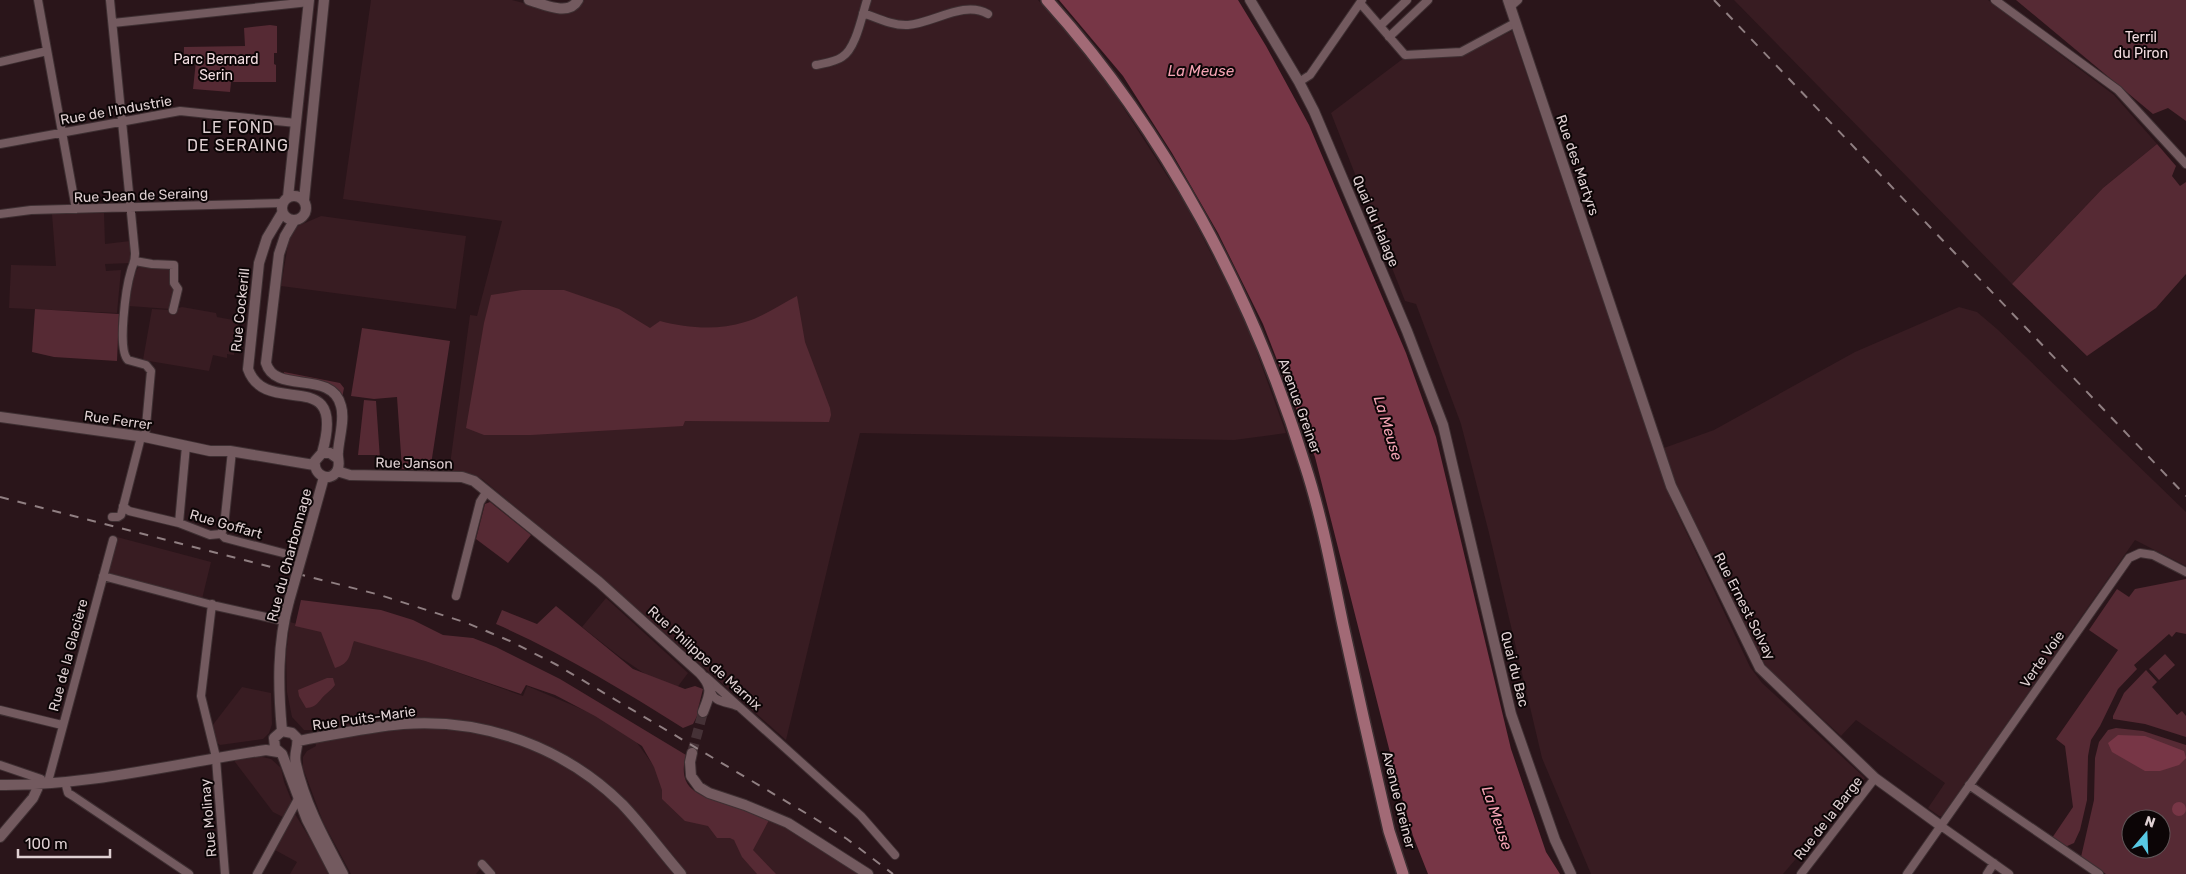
<svg xmlns="http://www.w3.org/2000/svg" width="2186" height="874" viewBox="0 0 2186 874" font-family="Rubik,sans-serif">
<rect width="100%" height="100%" fill="#2a151a"/>
<!-- built -->
<path fill="#381c22" d="M 371,0 L 512,0 L 565,14 L 578,9 L 584,0 L 1038,0 L 1073,38 L 1108,84 L 1186,205 L 1244,317 L 1286,433 L 1234,440 L 860,433 L 786,740 L 626,599 L 482,479 L 466,473 L 449,472 L 470,315 L 477,316 L 502,221 L 343,199 Z
M 1734,0 L 1988,0 L 2114,95 L 2157,144 L 2103,188 L 2012,284 Z
M 1512,31 L 1672,502 L 1750,667 L 1762,683 L 1865,778 L 1783,874 L 1591,874 L 1542,758 L 1489,533 L 1461,424 L 1416,304 L 1405,301 L 1331,113 L 1404,58 L 1464,54 Z
M 104,213 L 105,244 L 130,241 L 131,263 L 105,264 L 106,271 L 121,270 L 117,313 L 9,308 L 11,265 L 56,266 L 52,214 Z
M 321,216 L 466,236 L 456,309 L 281,286 L 290,233 L 298,226 Z
M 139,266 L 172,270 L 171,286 L 174,288 L 170,309 L 129,306 L 133,277 Z
M 182,307 L 216,313 L 217,317 L 239,321 L 234,355 L 227,354 L 227,358 L 213,355 L 209,371 L 143,360 L 152,309 L 171,310 Z
M 1959,307 L 1977,312 L 1997,329 L 2186,512 L 2186,566 L 2135,540 L 1942,816 L 1939,816 L 1928,808 L 1945,783 L 1856,720 L 1841,736 L 1778,678 L 1770,673 L 1750,638 L 1678,489 L 1664,448 L 1714,430 L 1855,352 Z
M 117,537 L 211,562 L 202,599 L 108,574 Z
M 606,598 L 688,673 L 673,693 L 620,657 L 582,627 Z
M 290,622 L 414,657 L 523,696 L 527,686 L 598,716 L 635,740 L 667,784 L 723,826 L 761,874 L 493,874 L 484,864 L 476,874 L 351,874 L 323,822 L 303,768 L 303,757 L 307,751 L 316,746 L 313,730 L 304,730 L 292,717 L 287,692 L 286,654 Z
M 242,687 L 271,693 L 272,724 L 269,733 L 263,739 L 220,745 L 216,742 L 212,726 Z
M 258,756 L 271,759 L 281,768 L 284,782 L 293,804 L 285,818 L 273,812 L 232,758 Z
M 295,814 L 312,842 L 329,874 L 290,874 L 297,862 L 275,850 Z
M 769,818 L 784,826 L 861,874 L 771,874 L 751,850 Z"/>
<!-- green -->
<path fill="#562a34" fill-rule="evenodd" d="M 2016,0 L 2186,0 L 2186,121 L 2168,108 L 2153,114 Z
M 270,25 L 277,26 L 277,53 L 274,53 L 274,64 L 276,65 L 276,82 L 231,82 L 230,92 L 193,89 L 196,61 L 184,61 L 184,47 L 245,46 L 244,28 Z
M 2157,144 L 2176,166 L 2172,176 L 2180,186 L 2186,182 L 2186,274 L 2156,308 L 2087,356 L 2012,284 L 2103,188 Z
M 522,290 L 564,290 L 619,309 L 650,328 L 660,321 C 687,328 717,331 745,322 C 763,317 781,304 797,296 L 805,342 L 830,408 L 831,415 L 829,422 L 685,421 L 683,426 L 531,435 L 484,435 L 466,428 L 484,323 L 491,295 Z
M 35,309 L 119,314 L 117,361 L 54,357 L 32,352 Z
M 362,328 L 450,341 L 430,471 L 402,469 L 397,397 L 374,399 L 351,396 Z
M 284,372 L 340,383 L 344,388 L 342,398 L 283,376 Z
M 364,400 L 376,401 L 380,459 L 377,459 L 377,455 L 358,455 Z
M 490,502 L 531,535 L 508,563 L 476,539 L 485,504 Z
M 2186,579 L 2186,634 L 2176,632 L 2172,637 L 2169,634 L 2134,665 L 2137,669 L 2118,689 L 2100,726 L 2091,740 L 2088,756 L 2087,800 L 2080,830 L 2074,843 L 2065,847 L 2052,838 L 2073,807 L 2065,746 L 2056,739 L 2118,650 L 2089,630 L 2117,589 L 2129,597 L 2135,589 Z
M 301,600 L 381,610 L 413,620 L 443,635 L 473,638 L 496,647 L 560,679 L 686,755 C 676,791 701,796 729,805 C 742,809 755,814 769,820 L 753,850 L 776,874 L 757,874 L 742,857 L 734,840 L 730,838 L 717,838 L 708,826 L 685,821 L 662,799 L 662,790 L 654,767 L 642,746 L 595,716 L 555,695 L 526,685 L 521,694 L 425,661 L 354,641 C 349,655 351,663 335,668 L 321,632 L 295,626 Z
M 556,606 L 633,669 L 685,689 L 695,686 L 703,689 L 698,709 L 700,710 L 693,724 L 683,728 C 623,690 562,653 496,624 L 502,610 L 537,624 Z
M 2165,654 L 2175,665 L 2159,680 L 2149,669 Z
M 2146,670 L 2157,682 L 2152,687 L 2177,715 L 2182,711 L 2186,716 L 2186,737 L 2145,724 L 2113,719 L 2113,716 L 2124,693 Z
M 327,678 L 333,678 L 335,685 C 332,689 329,691 326,694 C 318,701 318,707 306,708 L 299,696 L 298,690 Z
M 2116,728 L 2143,731 L 2186,745 L 2186,874 L 2106,874 L 2081,857 L 2094,800 L 2095,758 L 2099,742 L 2108,730 ZM 2131,819 L 2161,819 L 2161,849 L 2131,849 Z"/>
<!-- water -->
<path fill="#773646" d="M 1059,0 L 1238,0 L 1266,46 L 1309,125 L 1406,353 L 1436,437 L 1511,749 L 1546,852 L 1560,874 L 1428,874 L 1413,836 L 1397,780 L 1315,457 L 1263,324 L 1218,233 L 1172,153 L 1123,76 Z
M 2118,735 L 2145,736 L 2184,751 L 2186,758 L 2179,765 L 2160,771 L 2145,771 L 2112,752 L 2108,743 Z
M2172 809a7 7 0 1 1 14 0a7 7 0 1 1-14 0Z"/>
<g fill="none" stroke-linecap="round" stroke-linejoin="round">
<!-- secondary-tunnel -->
<path stroke="#453136" stroke-width="10" stroke-dasharray="10 5" stroke-linecap="butt" d="M 692,753 L 703,712"/>
<defs>
<path id="street" d="M 38,0 L 76,209
M 110,0 L 135,253 C 135,264 133,263 131,271 C 126,287 117,350 128,360 L 146,365 L 151,371 L 145,437
M 1995,0 L 2118,90 L 2186,164
M 1360,3 L 1405,55 L 1461,52 L 1515,23
M 1510,7 L 1518,0
M 863,13 C 877,18 893,26 908,25 C 934,23 964,0 988,14
M 113,23 L 309,2
M 1380,26 L 1407,0
M 1389,37 L 1428,0
M 0,62 L 47,51
M 816,65 C 825,63 835,62 842,57 C 856,49 862,15 867,0
M 1299,82 L 1310,75 L 1362,0
M 0,144 L 180,111 L 296,123
M 0,214 L 31,210 L 283,203
M 135,261 L 152,264 L 174,265 L 174,283 L 178,289 L 173,310
M 186,446 L 179,523 L 210,535 L 221,534 L 225,538 L 283,553
M 123,506 L 129,511 L 179,523
M 112,517 L 118,517 L 121,515 L 141,437
M 221,534 L 224,526 L 232,451
M 103,576 L 216,606 L 284,621
M 456,596 L 480,502 L 487,491
M 212,604 L 201,696 L 215,753
M 706,677 L 861,816 L 895,855
M 711,690 C 712,702 727,702 737,706
M 0,710 L 62,725
M 216,759 L 225,874
M 0,765 L 41,779
M 49,778 L 113,540
M 65,782 L 68,793 L 73,796 L 189,874
M 1969,785 L 2099,874
M 1941,826 L 2009,874
M 482,864 L 491,874
M 257,874 L 298,799
M 1801,874 L 1875,778
M 1907,874 L 2129,558 L 2140,553 L 2153,555 L 2186,572
M 1987,874 L 1994,863"/>
<path id="secondary" d="M 529,0 C 543,4 569,17 578,0
M 1250,0 L 1299,82 L 1314,111 L 1407,331 L 1443,425 L 1511,714 L 1555,840 L 1571,874
M 1508,0 L 1671,486 L 1760,668 L 1875,778 L 1941,826
M282 208a12 12 0 1 1 24 0a12 12 0 1 1-24 0Z
M 288,197 L 309,0
M 304,200 L 324,0
M 282,213 L 267,238 L 259,263 L 248,369 C 266,420 348,362 322,453
M 294,221 L 285,236 L 279,254 L 266,363 C 275,395 332,369 341,406 C 345,419 339,438 338,452 C 337,458 341,465 337,471 C 329,484 313,474 315,461 L 322,453 L 330,453 L 337,458
M 0,417 L 145,437 L 210,451 L 230,451 L 314,465
M 337,471 L 350,475 L 462,477 L 474,481 L 599,582 L 700,673 C 714,688 710,694 703,712
M 307,538 L 324,477
M 282,731 C 278,687 277,644 289,601
M 298,741 C 332,735 368,727 403,724 C 484,718 564,747 622,804 C 643,826 661,851 681,874
M 692,753 L 690,762 L 691,776 L 699,787 L 709,793 L 745,805 L 788,823 L 868,874
M 0,785 C 90,786 177,763 266,750 L 278,752
M 0,837 L 33,798 L 39,785
M 335,874 L 307,820 L 282,754 L 275,748 L 274,738 L 282,731 L 292,733 L 297,738 C 299,747 293,753 296,764 C 305,804 324,838 343,874"/>
<path id="primary" d="M 1047,0 C 1166,132 1253,296 1305,465 C 1322,517 1332,572 1343,625 C 1358,694 1373,762 1389,831 L 1403,874"/>
</defs>
<!-- street casing -->
<use href="#street" stroke="#3e2f32" stroke-width="10"/>
<!-- secondary casing -->
<use href="#secondary" stroke="#3e2f32" stroke-width="12"/>
<!-- primary casing -->
<use href="#primary" stroke="#3e2f32" stroke-width="14"/>
<!-- street -->
<use href="#street" stroke="#735a5f" stroke-width="8"/>
<!-- secondary -->
<use href="#secondary" stroke="#735a5f" stroke-width="10"/>
<!-- primary -->
<use href="#primary" stroke="#a26a76" stroke-width="11"/>
<!-- rail -->
<path stroke="#907f82" stroke-width="2" stroke-dasharray="9 9" stroke-linecap="butt" d="M 1714,0 L 2186,496
M 0,497 L 380,595 L 467,623 L 510,641 L 557,665 L 814,818 L 847,839 L 893,874"/>
<defs>
<path id="secondary-bridge" d="M 289,601 L 307,538"/>
</defs>
<!-- secondary-bridge casing -->
<use href="#secondary-bridge" stroke="#3e2f32" stroke-width="12" stroke-linecap="butt"/>
<!-- secondary-bridge -->
<use href="#secondary-bridge" stroke="#735a5f" stroke-width="10"/>
</g>
<g text-anchor="middle" stroke-width="4" stroke-linejoin="round" paint-order="stroke">
<!-- park labels -->
<g font-size="14" fill="#f3dde1" stroke="#0c0506">
<text x="2141" y="42">Terril<tspan x="2141" dy="16">du Piron</tspan></text>
<text x="216" y="64">Parc Bernard<tspan x="216" dy="16">Serin</tspan></text>
</g>
<!-- street labels -->
<g font-size="14" fill="#dfd0d2" stroke="#0c0506">
<text transform="translate(116 110) rotate(-10)" y="5">Rue de l'Industrie</text>
<text transform="translate(1578 165) rotate(71)" y="5">Rue des Martyrs</text>
<text transform="translate(141 195) rotate(-2)" y="5">Rue Jean de Seraing</text>
<text transform="translate(1376 221) rotate(67)" y="5">Quai du Halage</text>
<text transform="translate(240 310) rotate(-84)" y="5">Rue Cockerill</text>
<text transform="translate(1300 406) rotate(70)" y="5">Avenue Greiner</text>
<text transform="translate(118 420) rotate(8)" y="5">Rue Ferrer</text>
<text transform="translate(414 463) rotate(1)" y="5">Rue Janson</text>
<text transform="translate(226 524) rotate(16)" y="5">Rue Goffart</text>
<text transform="translate(289 555) rotate(-75)" y="5">Rue du Charbonnage</text>
<text transform="translate(1745 606) rotate(63)" y="5">Rue Ernest Solvay</text>
<text transform="translate(68 655) rotate(-75)" y="5">Rue de la Glacière</text>
<text transform="translate(705 658) rotate(42)" y="5">Rue Philippe de Marnix</text>
<text transform="translate(2042 659) rotate(-55)" y="5">Verte Voie</text>
<text transform="translate(1515 669) rotate(76)" y="5">Quai du Bac</text>
<text transform="translate(364 718) rotate(-8)" y="5">Rue Puits-Marie</text>
<text transform="translate(1399 800) rotate(76)" y="5">Avenue Greiner</text>
<text transform="translate(208 818) rotate(-95)" y="5">Rue Molinay</text>
<text transform="translate(1828 818) rotate(-52)" y="5">Rue de la Barge</text>
</g>
<!-- water labels -->
<g font-size="15" font-style="italic" fill="#f6a4b5" stroke="#0c0506">
<text x="1201" y="76">La Meuse</text>
<text transform="translate(1388 428) rotate(73)" y="5">La Meuse</text>
<text transform="translate(1497 818) rotate(71)" y="5">La Meuse</text>
</g>
<!-- quarter labels -->
<g font-size="16" letter-spacing="1" fill="#dfd0d2" stroke="#0c0506">
<text x="238" y="133">LE FOND<tspan x="238" dy="18">DE SERAING</tspan></text>
</g>
</g>
<!-- north arrow -->
<g transform="translate(2146 834) rotate(19)"><circle r="24" fill="#0c0506" stroke="#605658"/>
<path d="M0-4L9 19L0 12L-9 19Z" fill="#58c9e4"/>
<text y="-8" font-size="14" font-weight="bold" text-anchor="middle" fill="#dfd0d2">N</text>
</g>
<!-- scale -->
<path d="M18 849v8h92v-8" fill="none" stroke="#dfd0d2" stroke-width="2.5"/>
<text x="25" y="849" font-size="15" fill="#dfd0d2" stroke="#0c0506" stroke-width="4" paint-order="stroke">100 m</text>
</svg>
